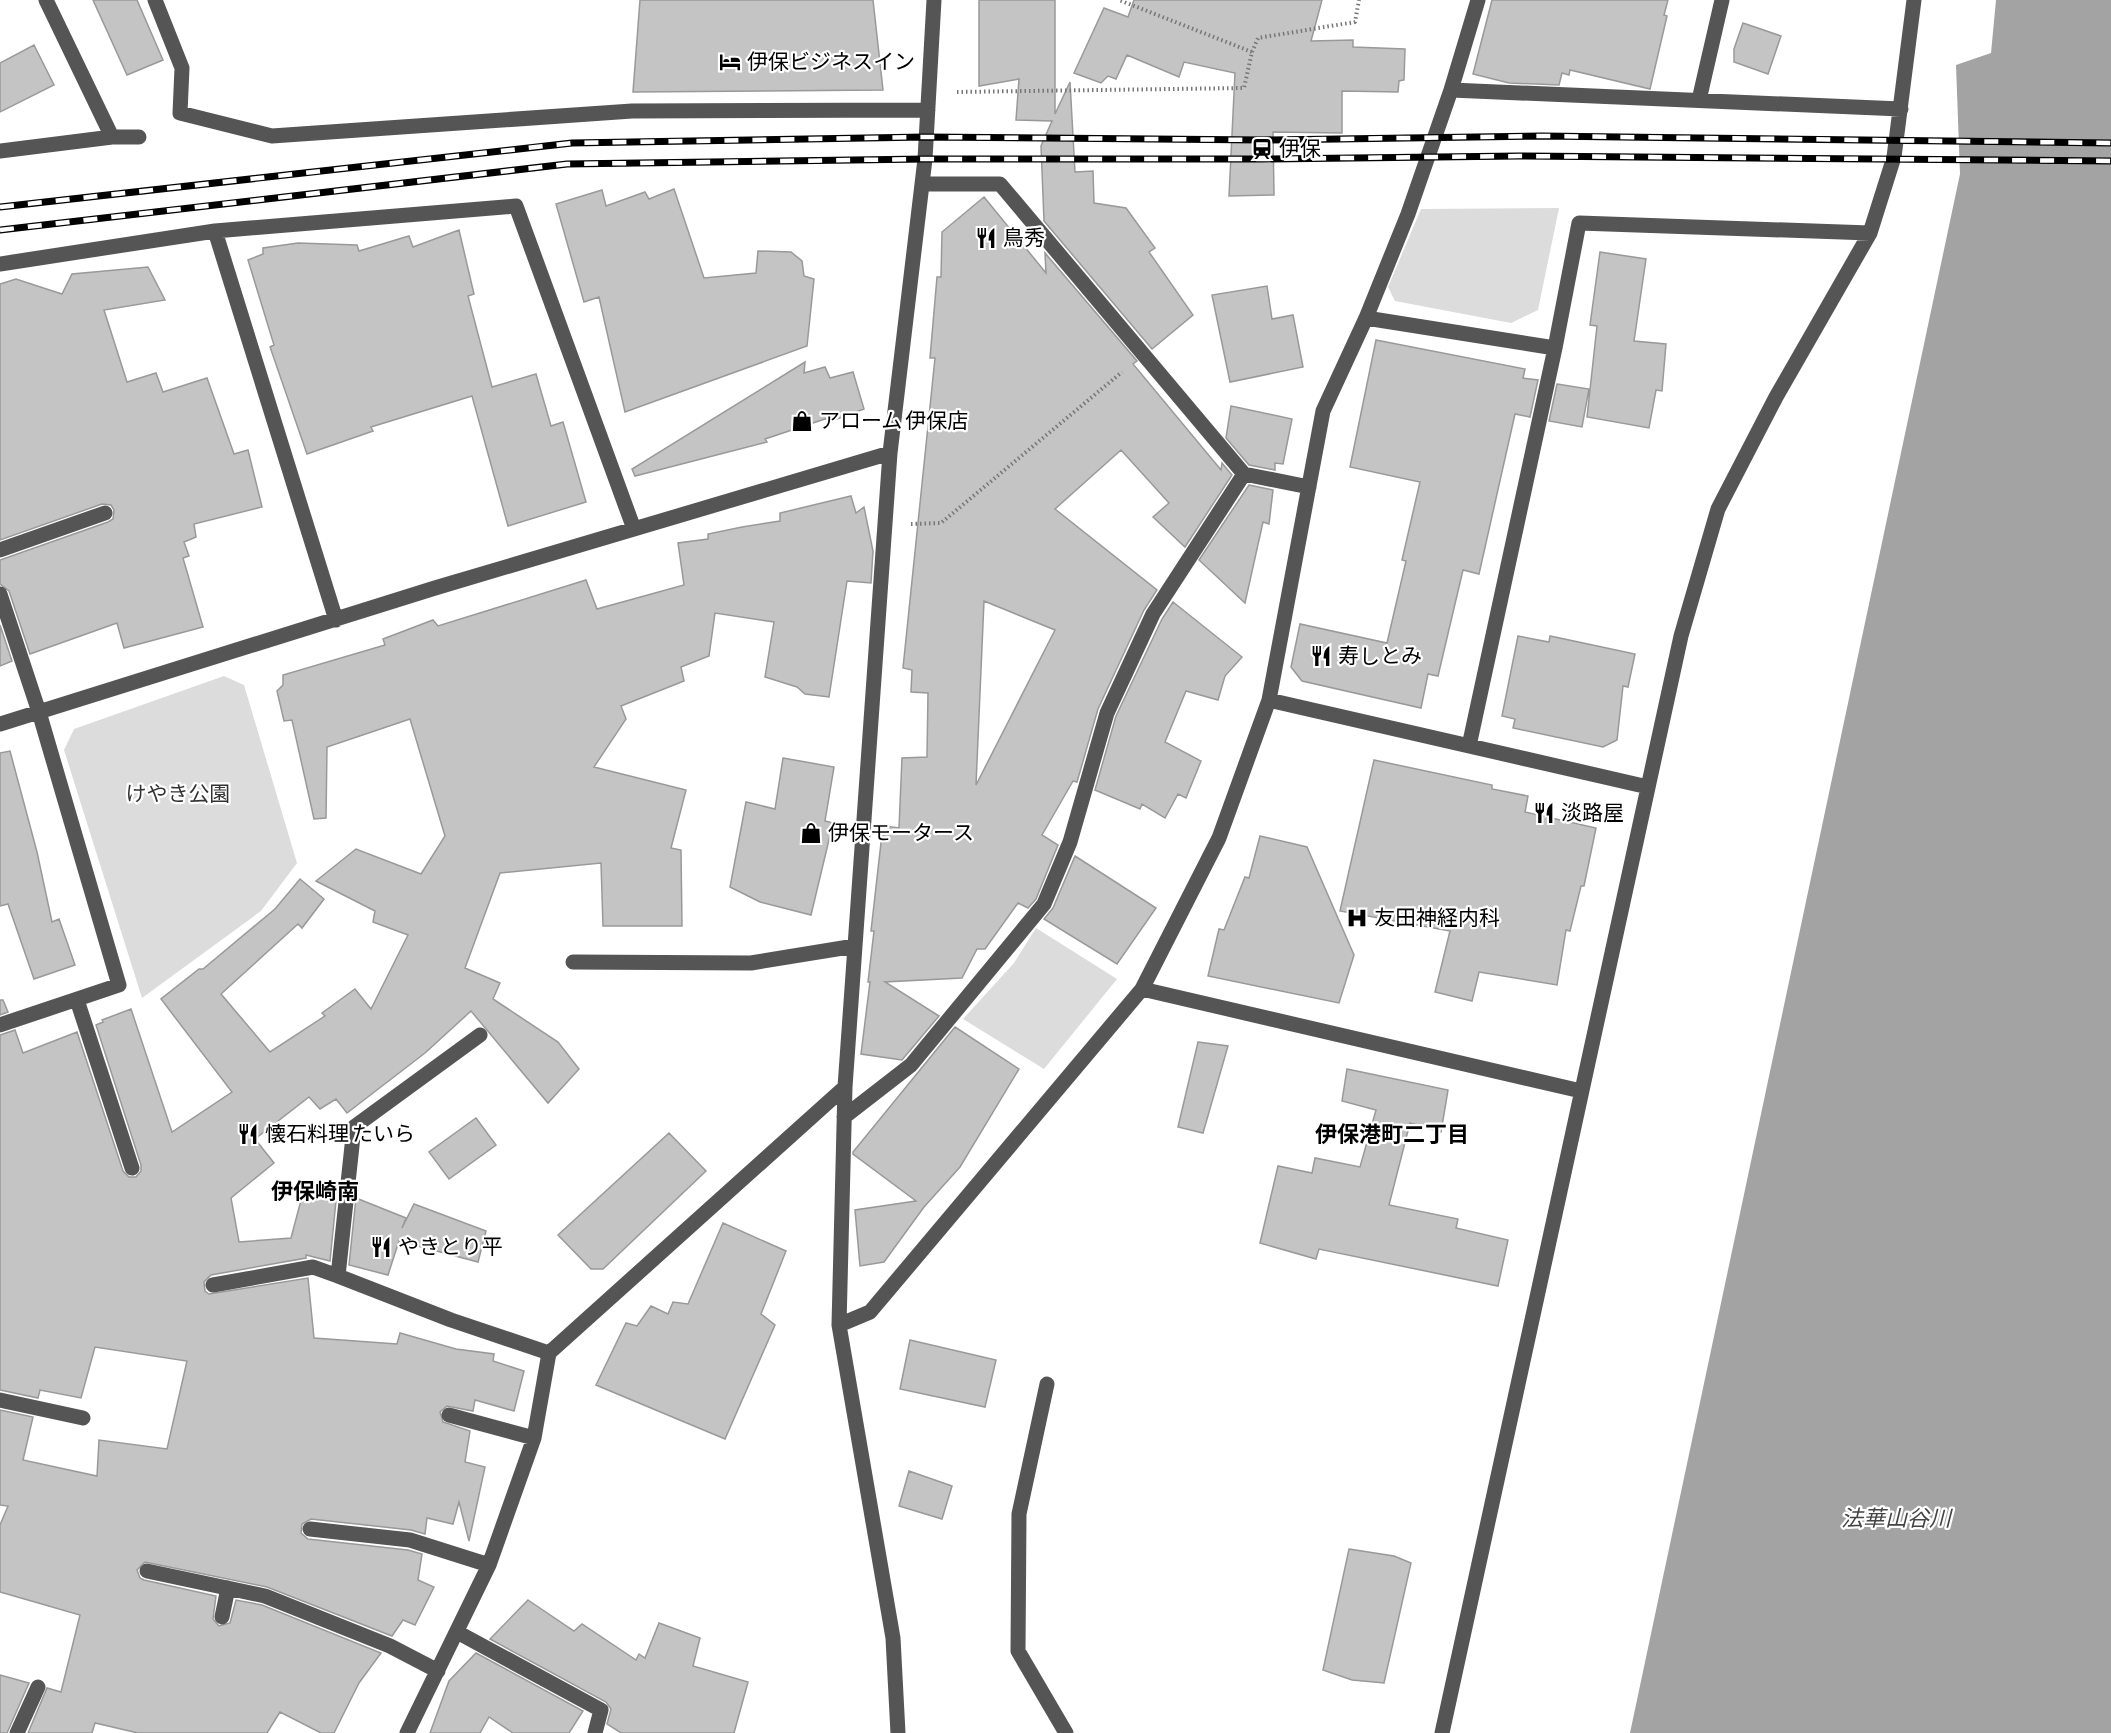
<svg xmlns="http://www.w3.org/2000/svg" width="2111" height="1733" viewBox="0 0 2111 1733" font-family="'Asap Condensed','Noto Sans JP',sans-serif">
<rect width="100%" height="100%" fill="#fff"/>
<!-- green -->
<path fill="#dcdcdc" d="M 1559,208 L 1538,310 L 1511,323 L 1395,301 L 1388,287 L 1421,209 Z
M 224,676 L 244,685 L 297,863 L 261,911 L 142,998 L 64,750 L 74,729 Z
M 1036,928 L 1117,979 L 1044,1069 L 963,1019 L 1014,963 Z"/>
<!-- water -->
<path fill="#a3a3a3" d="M 1996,0 L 2111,0 L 2111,1733 L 1630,1733 L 1960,174 L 1956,65 L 1991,53 Z"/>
<!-- building -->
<path fill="#c4c4c4" stroke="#999" stroke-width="1.5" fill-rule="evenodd" d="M 93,0 L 137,0 L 163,60 L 127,75 Z
M 640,0 L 873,0 L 883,90 L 633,92 Z
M 979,0 L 1055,0 L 1055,114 L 1070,82 L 1075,172 L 1093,171 L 1094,203 L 1126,208 L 1155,248 L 1149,252 L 1193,315 L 1152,349 L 1044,221 L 1041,146 L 1052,121 L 1016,120 L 1019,79 L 979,86 Z
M 1134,0 L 1322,0 L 1311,41 L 1353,40 L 1353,47 L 1405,49 L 1404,80 L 1399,81 L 1398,92 L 1342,91 L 1342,133 L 1273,132 L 1274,195 L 1229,196 L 1235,73 L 1184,62 L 1179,77 L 1127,55 L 1116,79 L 1108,76 L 1101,83 L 1074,73 L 1104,8 L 1128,17 Z
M 1492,0 L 1668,0 L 1664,15 L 1667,16 L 1650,89 L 1570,70 L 1569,75 L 1562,73 L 1559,85 L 1509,83 L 1473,74 Z
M 1743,23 L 1781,36 L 1768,74 L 1734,62 L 1734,49 Z
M 34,45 L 54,85 L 0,112 L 0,63 Z
M 674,189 L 704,278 L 756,273 L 758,251 L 791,252 L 802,261 L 804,276 L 814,279 L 807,346 L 625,412 L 599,297 L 584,302 L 556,204 L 602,190 L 606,206 L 645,192 L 649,199 Z
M 984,197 L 1046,273 L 1045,253 L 1137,361 L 1133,364 L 1221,470 L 1222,463 L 1232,475 L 1185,547 L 1153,517 L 1169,503 L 1121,450 L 1055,509 L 1157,590 L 1144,610 L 1098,709 L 1077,782 L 1073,781 L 1042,835 L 1058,845 L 1036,899 L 1028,908 L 1018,903 L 985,949 L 977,949 L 962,978 L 885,982 L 939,1016 L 902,1060 L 861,1054 L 870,982 L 868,982 L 874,931 L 871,931 L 882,834 L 884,835 L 886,826 L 899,828 L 902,758 L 927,757 L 928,693 L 911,692 L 912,670 L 903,668 L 935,358 L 930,358 L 937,277 L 941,277 L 942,232 ZM 984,601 L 1055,630 L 976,785 Z
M 459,230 L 474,294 L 468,296 L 492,387 L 536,374 L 551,426 L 563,422 L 586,502 L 508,526 L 472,396 L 371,427 L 373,431 L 307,454 L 270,347 L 274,345 L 248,260 L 263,254 L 263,248 L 298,243 L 357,245 L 359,251 L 409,236 L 413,247 Z
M 1600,252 L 1646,259 L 1634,341 L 1666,344 L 1662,391 L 1656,390 L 1649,428 L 1587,417 L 1597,326 L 1590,325 Z
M 148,267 L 165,300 L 104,310 L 127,382 L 156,373 L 163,392 L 207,378 L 234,454 L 248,450 L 262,507 L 194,524 L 196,537 L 184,542 L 189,556 L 183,558 L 203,627 L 124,648 L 117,623 L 30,654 L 9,591 L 0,584 L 0,560 L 108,522 L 113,519 L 114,510 L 111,505 L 102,504 L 0,540 L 0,284 L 16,279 L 62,294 L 72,274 Z
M 1267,286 L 1272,319 L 1293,315 L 1303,367 L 1230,382 L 1212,295 Z
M 1376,340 L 1525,369 L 1523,378 L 1538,380 L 1530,417 L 1515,414 L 1479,574 L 1463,570 L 1438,676 L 1428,674 L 1421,708 L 1302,681 L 1291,667 L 1300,624 L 1387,643 L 1406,561 L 1402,560 L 1420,482 L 1350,467 Z
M 805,362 L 804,373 L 825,367 L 830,378 L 853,372 L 864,409 L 829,422 L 828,418 L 765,439 L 767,442 L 635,476 L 632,469 Z
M 1557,384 L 1589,389 L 1582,427 L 1549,421 Z
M 1231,406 L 1292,419 L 1283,464 L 1275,463 L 1275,470 L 1249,465 L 1226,438 Z
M 1249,485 L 1273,490 L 1269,524 L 1263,522 L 1245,603 L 1199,560 Z
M 851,496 L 856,513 L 864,507 L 873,551 L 871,583 L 847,581 L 829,697 L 805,694 L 797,687 L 765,677 L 774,622 L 715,613 L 709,656 L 681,667 L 684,681 L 621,706 L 626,719 L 594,767 L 686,790 L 671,848 L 681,850 L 682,926 L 603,926 L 601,863 L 500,873 L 465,968 L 500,983 L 493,999 L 558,1042 L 579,1069 L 548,1103 L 471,1011 L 425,1053 L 347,1113 L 336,1099 L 320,1109 L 309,1097 L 255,1139 L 274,1163 L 231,1198 L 239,1242 L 291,1238 L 305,1185 L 323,1185 L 337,1191 L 330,1261 L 306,1255 L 306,1258 L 211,1275 L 204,1282 L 205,1291 L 209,1294 L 308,1278 L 314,1338 L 397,1344 L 400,1333 L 456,1349 L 494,1354 L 493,1361 L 524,1371 L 514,1411 L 475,1400 L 473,1411 L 447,1406 L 440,1412 L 443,1422 L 470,1431 L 465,1462 L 485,1467 L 469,1541 L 459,1502 L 453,1524 L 427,1518 L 425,1534 L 411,1530 L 311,1519 L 302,1524 L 301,1533 L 308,1539 L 408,1550 L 422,1554 L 418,1580 L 434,1587 L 415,1625 L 403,1620 L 392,1636 L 267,1587 L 145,1562 L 137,1570 L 140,1578 L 144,1580 L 216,1596 L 213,1619 L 219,1626 L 230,1623 L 236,1600 L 262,1605 L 381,1653 L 359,1683 L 334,1733 L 321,1733 L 280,1712 L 267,1733 L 138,1733 L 95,1723 L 92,1733 L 28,1733 L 47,1688 L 61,1692 L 80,1615 L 0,1592 L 0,1525 L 8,1506 L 0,1505 L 0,1410 L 33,1417 L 23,1460 L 97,1476 L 99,1440 L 167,1449 L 187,1361 L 95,1347 L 81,1398 L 40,1390 L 38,1398 L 0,1390 L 0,1035 L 15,1030 L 23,1053 L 77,1032 L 123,1171 L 129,1177 L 136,1177 L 141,1171 L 141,1165 L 96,1025 L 103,1022 L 102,1020 L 131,1009 L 172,1132 L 232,1092 L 161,999 L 199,969 L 203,969 L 275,909 L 300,879 L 324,899 L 302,928 L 298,924 L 221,994 L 270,1052 L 325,1016 L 322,1013 L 355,989 L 371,1009 L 408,935 L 373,922 L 375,911 L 316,881 L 356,849 L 421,874 L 445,836 L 410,719 L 327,747 L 326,818 L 314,819 L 292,720 L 284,721 L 277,691 L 283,685 L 283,675 L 385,645 L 383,639 L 433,620 L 438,626 L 586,580 L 597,609 L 684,585 L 678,543 L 708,539 L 708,534 L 742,527 L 780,521 L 780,513 Z
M 1173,602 L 1242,657 L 1225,676 L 1218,700 L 1186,691 L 1165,742 L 1201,761 L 1186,798 L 1178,794 L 1165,818 L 1142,804 L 1140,809 L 1095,790 L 1116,716 L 1162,619 Z
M 0,625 L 12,661 L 0,666 Z
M 1518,636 L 1549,642 L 1550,636 L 1635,654 L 1628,687 L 1623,686 L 1617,740 L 1603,747 L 1513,728 L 1515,719 L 1502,716 Z
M 10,751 L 37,852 L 52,922 L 59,919 L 75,965 L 34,979 L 8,904 L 0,906 L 0,753 Z
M 783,758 L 834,767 L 825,821 L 833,823 L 811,915 L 760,902 L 730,887 L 746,802 L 775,809 Z
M 1374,760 L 1492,785 L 1492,789 L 1528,796 L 1525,812 L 1596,828 L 1584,886 L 1581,886 L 1570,931 L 1566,930 L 1557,985 L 1479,972 L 1472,1001 L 1435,992 L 1450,931 L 1340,911 Z
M 1260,836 L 1307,847 L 1354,955 L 1339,1003 L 1208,976 L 1219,929 L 1224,930 L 1245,877 L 1249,878 Z
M 1075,856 L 1156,908 L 1117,964 L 1044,919 L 1053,908 Z
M 0,1000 L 3,1000 L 8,1012 L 0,1015 Z
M 955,1027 L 1019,1069 L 960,1167 L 924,1207 L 884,1262 L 860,1266 L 855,1210 L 916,1201 L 853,1154 L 853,1152 Z
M 1198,1042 L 1228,1046 L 1203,1133 L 1178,1127 Z
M 1347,1069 L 1448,1090 L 1441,1132 L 1410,1123 L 1389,1205 L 1458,1219 L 1456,1228 L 1508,1240 L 1498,1286 L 1319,1249 L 1316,1259 L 1260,1243 L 1278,1166 L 1312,1173 L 1315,1158 L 1360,1167 L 1376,1110 L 1342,1101 Z
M 476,1118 L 496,1145 L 449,1179 L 429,1152 Z
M 669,1133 L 706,1171 L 603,1269 L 591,1269 L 558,1235 Z
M 356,1198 L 406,1218 L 402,1228 L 414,1204 L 486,1231 L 478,1262 L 399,1241 L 388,1275 L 349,1265 Z
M 723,1223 L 786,1251 L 761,1314 L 775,1325 L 725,1439 L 596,1385 L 626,1323 L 637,1326 L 651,1306 L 668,1314 L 673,1302 L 688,1304 Z
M 910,1340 L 996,1360 L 985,1407 L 900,1389 Z
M 909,1471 L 952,1486 L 942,1519 L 899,1506 Z
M 1349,1549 L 1394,1556 L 1411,1563 L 1384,1683 L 1352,1680 L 1323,1670 Z
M 528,1600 L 574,1631 L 582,1624 L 636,1660 L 639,1654 L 645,1658 L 659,1623 L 700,1638 L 693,1666 L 748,1682 L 734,1733 L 621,1733 L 607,1724 L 611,1709 L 606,1702 L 490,1639 Z
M 476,1653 L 583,1711 L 569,1733 L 513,1733 L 489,1717 L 480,1733 L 430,1733 L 449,1681 Z
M 0,1675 L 29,1683 L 7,1733 L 0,1733 Z"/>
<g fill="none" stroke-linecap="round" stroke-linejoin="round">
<!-- path -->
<path stroke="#777" stroke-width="4" stroke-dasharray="1.5 3" stroke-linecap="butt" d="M 1252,52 L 1258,38 L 1355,22 L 1359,0
M 957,92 L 1244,88 L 1252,52 L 1119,0
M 911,524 L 941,523 L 1122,372"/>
<!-- minor -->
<path stroke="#555" stroke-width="15" d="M 46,0 L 112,137
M 155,0 L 182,68 L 180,113 L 272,136 L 632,111 L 928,110
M 1478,0 L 1451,90 L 1901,109
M 1699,100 L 1722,0
M 0,151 L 112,137 L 139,137
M 923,184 L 1000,184 L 1244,474 L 1309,487
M 215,231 L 336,620
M 0,264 L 215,231 L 516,206 L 634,529
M 1366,318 L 1408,214 L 1451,90
M 0,550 L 105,513
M 0,594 L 39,712 L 119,985 L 0,1025
M 1269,700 L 1648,787
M 0,724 L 435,588 L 890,453
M 1469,746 L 1555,348
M 573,962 L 751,963 L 855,946
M 1142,989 L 1581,1091
M 77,1000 L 132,1168
M 480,1035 L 354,1127 L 338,1276 L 451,1320 L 549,1353
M 844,1117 L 911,1065 L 1044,904 L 1070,842 L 1107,713 L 1153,614 L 1244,474
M 213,1285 L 313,1267 L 338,1276
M 839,1325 L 870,1312 L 1142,989 L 1219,838 L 1269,700 L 1323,411 L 1366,318 L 1555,348 L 1579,223 L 1870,233
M 1047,1384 L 1019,1514 L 1018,1651 L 1066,1733
M 0,1400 L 83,1418
M 449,1415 L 534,1438
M 310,1529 L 410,1540 L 489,1565
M 147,1571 L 265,1596 L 390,1646 L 438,1671
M 222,1617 L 228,1588
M 457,1632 L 601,1710 L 595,1733
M 17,1733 L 38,1687
M 407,1733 L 489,1565 L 534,1438 L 549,1353 L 845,1087
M 898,1733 L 893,1638 L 839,1325 L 845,1087 L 890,453 L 925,159 L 934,0
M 1442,1733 L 1681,636 L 1718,509 L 1776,397 L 1870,233 L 1894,157 L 1914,0"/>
<defs>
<path id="rail" d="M 0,207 L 572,143 L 925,137 L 1263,140 L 1542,136 L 2111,143
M 0,230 L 567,164 L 925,159 L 1261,159 L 1519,156 L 2111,161"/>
</defs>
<!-- rail casing -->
<use href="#rail" stroke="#000" stroke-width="7"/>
<!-- rail -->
<use href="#rail" stroke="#fff" stroke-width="4.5" stroke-dasharray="14" stroke-linecap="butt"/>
</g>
<!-- icons -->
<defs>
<symbol id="hotel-bare" viewBox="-9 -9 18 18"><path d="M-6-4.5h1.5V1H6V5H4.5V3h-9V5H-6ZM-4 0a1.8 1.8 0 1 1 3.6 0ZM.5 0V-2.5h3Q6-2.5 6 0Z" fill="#000" stroke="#fff" stroke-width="2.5" paint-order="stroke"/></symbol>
<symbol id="station-bare" viewBox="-9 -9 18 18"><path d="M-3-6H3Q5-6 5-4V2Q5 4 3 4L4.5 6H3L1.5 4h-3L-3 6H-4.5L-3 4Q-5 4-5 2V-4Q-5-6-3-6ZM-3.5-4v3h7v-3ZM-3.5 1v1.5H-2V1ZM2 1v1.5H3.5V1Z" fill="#000" stroke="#fff" stroke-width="2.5" paint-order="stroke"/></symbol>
<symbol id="restaurant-bare" viewBox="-9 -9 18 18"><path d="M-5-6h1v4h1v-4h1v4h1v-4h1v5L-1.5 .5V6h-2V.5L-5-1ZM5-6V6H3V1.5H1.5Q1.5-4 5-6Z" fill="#000" stroke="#fff" stroke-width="2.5" paint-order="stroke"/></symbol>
<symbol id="shop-bare" viewBox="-9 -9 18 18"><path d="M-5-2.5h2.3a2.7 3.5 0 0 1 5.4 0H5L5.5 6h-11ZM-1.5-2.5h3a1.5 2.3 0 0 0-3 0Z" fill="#000" stroke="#fff" stroke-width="2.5" paint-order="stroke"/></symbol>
<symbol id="hospital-bare" viewBox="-9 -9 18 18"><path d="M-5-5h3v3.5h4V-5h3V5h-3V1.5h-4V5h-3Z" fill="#000" stroke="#fff" stroke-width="2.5" paint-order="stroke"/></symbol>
</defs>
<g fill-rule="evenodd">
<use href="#hotel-bare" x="715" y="47" width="30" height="30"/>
<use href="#station-bare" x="1247" y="134" width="30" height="30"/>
<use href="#restaurant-bare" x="971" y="223" width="30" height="30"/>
<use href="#shop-bare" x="787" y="406" width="30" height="30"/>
<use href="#restaurant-bare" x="1306" y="641" width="30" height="30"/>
<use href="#restaurant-bare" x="1529" y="798" width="30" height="30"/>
<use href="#shop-bare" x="796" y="818" width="30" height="30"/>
<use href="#hospital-bare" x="1342" y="903" width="30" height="30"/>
<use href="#restaurant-bare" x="233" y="1119" width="30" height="30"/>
<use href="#restaurant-bare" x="366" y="1232" width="30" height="30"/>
</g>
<g text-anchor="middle" stroke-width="4.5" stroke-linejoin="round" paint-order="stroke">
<!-- poi labels -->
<g font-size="21" fill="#000" stroke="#fff" text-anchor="start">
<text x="747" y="69">伊保ビジネスイン</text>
<text x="1279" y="156">伊保</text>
<text x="1003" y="245">鳥秀</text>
<text x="819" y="428">アローム 伊保店</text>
<text x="1338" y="663">寿しとみ</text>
<text x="1561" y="820">淡路屋</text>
<text x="828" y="840">伊保モータース</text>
<text x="1374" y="925">友田神経内科</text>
<text x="265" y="1141">懐石料理 たいら</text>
<text x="398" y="1254">やきとり平</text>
</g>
<!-- park labels -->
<g font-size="21" fill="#333" stroke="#fff">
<text x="178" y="801">けやき公園</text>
</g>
<!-- neighbourhood labels -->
<g font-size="22" font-weight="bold" fill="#000" stroke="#fff">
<text x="1392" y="1142">伊保港町二丁目</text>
<text x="315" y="1199">伊保崎南</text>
</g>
<!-- water labels -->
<g font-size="22" font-style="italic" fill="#444" stroke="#fff">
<text x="1896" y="1526">法華山谷川</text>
</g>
</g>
</svg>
